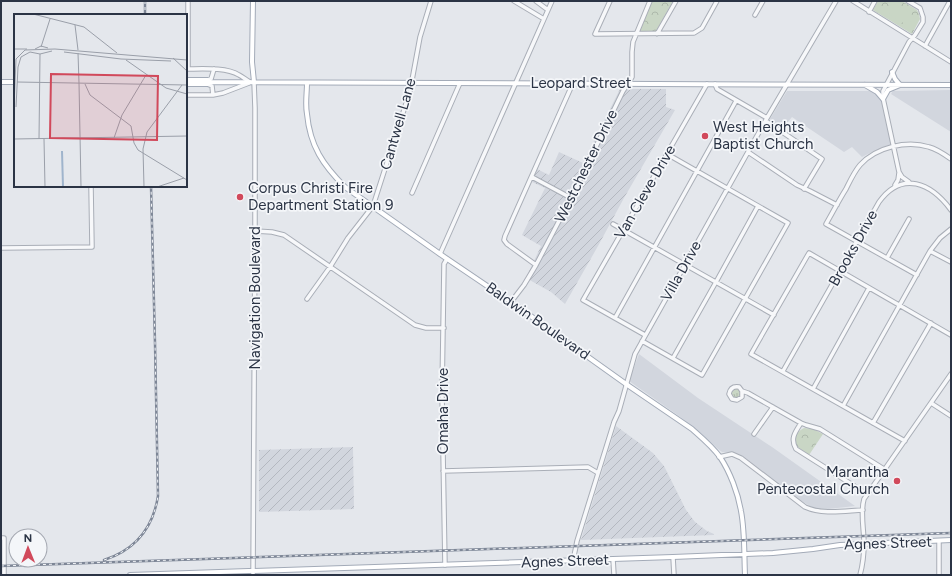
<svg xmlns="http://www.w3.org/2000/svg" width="952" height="576" viewBox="0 0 952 576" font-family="Figtree,sans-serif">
<defs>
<pattern id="industrial-furrows" width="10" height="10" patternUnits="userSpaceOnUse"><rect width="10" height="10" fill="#d2d6de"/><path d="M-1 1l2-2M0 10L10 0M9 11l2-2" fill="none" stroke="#b4b8c0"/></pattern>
<pattern id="grass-tufts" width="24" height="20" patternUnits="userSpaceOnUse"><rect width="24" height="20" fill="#c9d6c5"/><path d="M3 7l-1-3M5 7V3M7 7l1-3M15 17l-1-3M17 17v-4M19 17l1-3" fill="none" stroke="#adb8ab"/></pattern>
<pattern id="forest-crowns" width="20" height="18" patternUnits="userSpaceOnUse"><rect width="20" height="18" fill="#c9d6c5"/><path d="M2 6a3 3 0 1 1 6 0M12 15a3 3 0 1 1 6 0" fill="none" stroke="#adb8ab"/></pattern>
</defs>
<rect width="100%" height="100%" fill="#e4e7ec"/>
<!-- built -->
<path fill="#d2d6de" d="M 951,90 L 951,132 L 891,94 L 893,91 Z
M 787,91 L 871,91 L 877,95 L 881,99 L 891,145 L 872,152 L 862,157 L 852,147 L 844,152 L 792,117 L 782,129 L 770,119 Z
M 639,354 L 698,398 L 772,447 L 855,506 L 828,509 L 813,508 L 800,500 L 735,453 L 722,452 L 718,449 L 703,435 L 679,416 L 629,381 Z"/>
<!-- industrial -->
<path fill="url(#industrial-furrows)" d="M 620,89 L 666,89 L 666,107 L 675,110 L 624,198 L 598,246 L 565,304 L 551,292 L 526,278 L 541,246 L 522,235 L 545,188 L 532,182 L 537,169 L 549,175 L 559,152 L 583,163 Z
M 616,426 L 653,453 L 664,466 L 686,510 L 695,522 L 707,531 L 714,534 L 714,535 L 581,540 Z
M 353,447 L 354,509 L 259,512 L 259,450 Z"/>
<!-- grass -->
<path fill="url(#grass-tufts)" d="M731.5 393a4.5 4.5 0 1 1 9 0a4.5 4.5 0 1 1-9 0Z"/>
<!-- forest -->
<path fill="url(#forest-crowns)" d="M 652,1 L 673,1 L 656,31 L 641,31 L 640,29 Z
M 878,1 L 902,1 L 917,10 L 919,14 L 920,19 L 912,34 L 873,10 Z
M 804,428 L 813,429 L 823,434 L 809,455 C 806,452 801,450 798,447 C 792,440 797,431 804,428 Z"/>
<!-- garden -->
<path fill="#c9d6c5" d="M 895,4 L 914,16 L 908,26 L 889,14 Z"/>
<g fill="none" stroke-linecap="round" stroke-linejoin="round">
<defs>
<path id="minor" d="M 514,1 L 544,19
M 536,1 L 548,10
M 610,1 L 595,34 L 694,33 L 702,28 L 717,1
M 853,1 L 951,62
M 908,1 L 920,8 L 923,17 L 923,22 L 915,35 L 909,42 L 883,91 L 883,98 L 899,172 L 902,177 L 909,182
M 869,12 L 875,1
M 755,15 L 763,1
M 657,34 L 676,1
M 925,46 L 950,1
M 186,69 C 201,69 226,67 239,75 C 243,77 246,80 250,82
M 188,69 L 188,1
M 207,80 L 211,79 L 214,69
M 207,84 L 212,86 L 213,95
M 715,84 L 717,89 L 767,118
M 186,95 L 213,95 L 223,93 L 249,83
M 766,121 L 822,159 L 804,189
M 748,152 L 797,185 L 810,191 L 837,205
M 532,177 L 571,198
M 895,185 L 898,180 L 899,173
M 412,193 L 460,83
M 613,224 L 774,315
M 255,231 L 272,232 L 284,235 L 415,325 L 426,328 L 444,328
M 1,248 L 92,247 L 91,186
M 930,251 L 951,262
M 440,254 L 552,1
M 887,258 L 909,219
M 536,265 L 507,244 L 504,240 L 505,236 L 573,83
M 917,275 L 826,224 C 833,212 839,200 846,189 C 850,181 854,172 860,165 C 876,147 907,140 929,147 C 937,149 944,154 951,159
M 307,299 L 330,267 L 348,238 L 373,206 L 410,91 L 420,37 L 431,1
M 511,302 L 524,285 L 536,265 L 571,198 L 623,91 L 632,77 L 632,52 L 633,42 L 650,1
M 615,318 L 736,101
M 645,335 L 583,300 L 707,84
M 642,341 L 702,375 L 788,223 L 667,154
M 673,358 L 716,282 L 758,206
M 783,371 L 879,202 C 902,170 931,183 951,210
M 813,389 L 869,288
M 742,391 L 742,397 L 737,400 L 732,399 L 729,394 C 730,389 733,386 739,387 L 742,391 L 748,393 L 801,423 L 806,425 L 820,429 L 884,469
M 931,403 L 951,416
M 843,406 L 930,251 L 940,238 L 951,229
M 801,423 C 795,432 790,439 796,449 L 867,494
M 873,423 L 931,323
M 754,434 L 773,407
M 905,441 L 751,354 L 809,253 L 951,335
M 719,457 L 732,454 L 741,458 L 805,507 C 823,515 844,511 863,510
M 443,471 L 588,467 L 598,473
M 1,538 L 4,538 L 4,575
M 939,541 L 939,575
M 673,557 L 674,575
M 613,559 L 614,575
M 573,561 L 577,541 L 614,422 L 619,411 L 635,354 L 767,118 L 836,1
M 445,565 L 442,394 L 444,264 L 447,259
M 253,575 L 255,231 L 255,108 L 254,82
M 860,575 C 863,564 864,555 864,543 C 864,530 860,512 864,499 L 951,374"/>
<path id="major" d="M 253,1 L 252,62 L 254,82
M 186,80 L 207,80 L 210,82 C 457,84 704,84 951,85
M 1,82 L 15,82
M 307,83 C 307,93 305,104 307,114 C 310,146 323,165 345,187 L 440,254 L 511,302 L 626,384 L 692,429 C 701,437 712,446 720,457 C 730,472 738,493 741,511 C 745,532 744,554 745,575
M 186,84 L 207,84 L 210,82
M 865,85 L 877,92 L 883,99 L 888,90 L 900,85 L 895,79 L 892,72
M 130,575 L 673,557 L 773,553 L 813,549 L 840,545 L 951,540"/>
</defs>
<!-- minor casing -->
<use href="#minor" stroke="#a9aeb7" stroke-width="5.5"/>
<!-- major casing -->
<use href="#major" stroke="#a3abb8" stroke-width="6"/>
<!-- minor -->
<use href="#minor" stroke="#f7f8fa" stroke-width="3.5"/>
<!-- major -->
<use href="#major" stroke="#fff" stroke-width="4"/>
<defs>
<path id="rail" d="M 145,1 L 145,15
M 104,560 C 135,550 153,528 158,496 L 155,343 L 151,186
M 1,566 L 951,533"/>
</defs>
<!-- rail casing -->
<use href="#rail" stroke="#7d8696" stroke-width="2.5"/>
<!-- rail -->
<use href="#rail" stroke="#f4f6f9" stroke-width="1" stroke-dasharray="3" stroke-linecap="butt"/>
</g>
<!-- markers -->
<g fill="#d1495b" stroke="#f4f6f9" stroke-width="1.5">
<circle cx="705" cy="136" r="4"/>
<circle cx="240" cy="197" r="4"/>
<circle cx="897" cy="481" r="4"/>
</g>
<g text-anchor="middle" stroke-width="3.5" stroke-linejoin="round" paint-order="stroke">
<!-- street labels -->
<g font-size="15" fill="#2b3445" stroke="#f4f6f9">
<text x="581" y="88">Leopard Street</text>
<text transform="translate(398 124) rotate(-74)" y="5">Cantwell Lane</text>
<text transform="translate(586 166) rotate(-64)" y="5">Westchester Drive</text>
<text transform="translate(645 192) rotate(-60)" y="5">Van Cleve Drive</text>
<text transform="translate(853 248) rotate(-61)" y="5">Brooks Drive</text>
<text transform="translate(681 271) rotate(-61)" y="5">Villa Drive</text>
<text transform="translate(255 298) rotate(-90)" y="5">Navigation Boulevard</text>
<text transform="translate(538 321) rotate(35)" y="5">Baldwin Boulevard</text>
<text transform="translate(443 411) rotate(-90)" y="5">Omaha Drive</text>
<text transform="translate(888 543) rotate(-2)" y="5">Agnes Street</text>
<text transform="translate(565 561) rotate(-2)" y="5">Agnes Street</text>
</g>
<!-- poi labels -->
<g font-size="15" fill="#2b3445" stroke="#f4f6f9" text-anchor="start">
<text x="713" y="132">West Heights<tspan x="713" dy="17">Baptist Church</tspan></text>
<text x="248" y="193">Corpus Christi Fire<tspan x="248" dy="17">Department Station 9</tspan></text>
<text x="889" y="477" text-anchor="end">Marantha<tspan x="889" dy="17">Pentecostal Church</tspan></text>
</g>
</g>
<!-- overview -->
<g transform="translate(14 14)">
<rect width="173" height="173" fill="#e4e7ec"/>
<path fill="none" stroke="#9fb4cc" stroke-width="2" d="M 48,137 L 49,173"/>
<path fill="none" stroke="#9a9fa9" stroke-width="1" d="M 19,0 L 70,13 L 103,39M 61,11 L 64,36M 27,33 L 36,5M 0,35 L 13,35M 21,35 L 27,32 L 34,34M 50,38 L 107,45 L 157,47M 64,39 L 65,69M 159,44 L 173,57M 112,46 L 152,74 L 173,80M 3,68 L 173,71M 65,69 L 67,173M 71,70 L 76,81 L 117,112 L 120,129 L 124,136 L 173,166M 0,93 L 2,45 L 11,36 L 41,35 L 173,46M 2,93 L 4,53 L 7,43 L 16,38 L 26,40 L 38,37M 100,124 L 108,101 L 132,61M 0,125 L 173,122M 25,125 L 26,40M 30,125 L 31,173M 130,173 L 129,135 L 133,118 L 168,71M 143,173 L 170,164"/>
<path fill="#d1495b" fill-opacity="0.15" stroke="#d1495b" stroke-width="2" d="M 37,60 L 144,62 L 143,126 L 36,124 Z"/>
<rect width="173" height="173" fill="none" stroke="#2b3445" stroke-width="2"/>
</g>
<!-- border -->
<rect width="952" height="576" fill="none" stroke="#2b3445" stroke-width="4"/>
<!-- north arrow -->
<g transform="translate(28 548) rotate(359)"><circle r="19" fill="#f4f6f9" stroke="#a4a8b1"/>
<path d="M0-3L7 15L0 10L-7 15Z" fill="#d1495b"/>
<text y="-6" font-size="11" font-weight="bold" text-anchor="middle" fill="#2b3445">N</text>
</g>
</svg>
